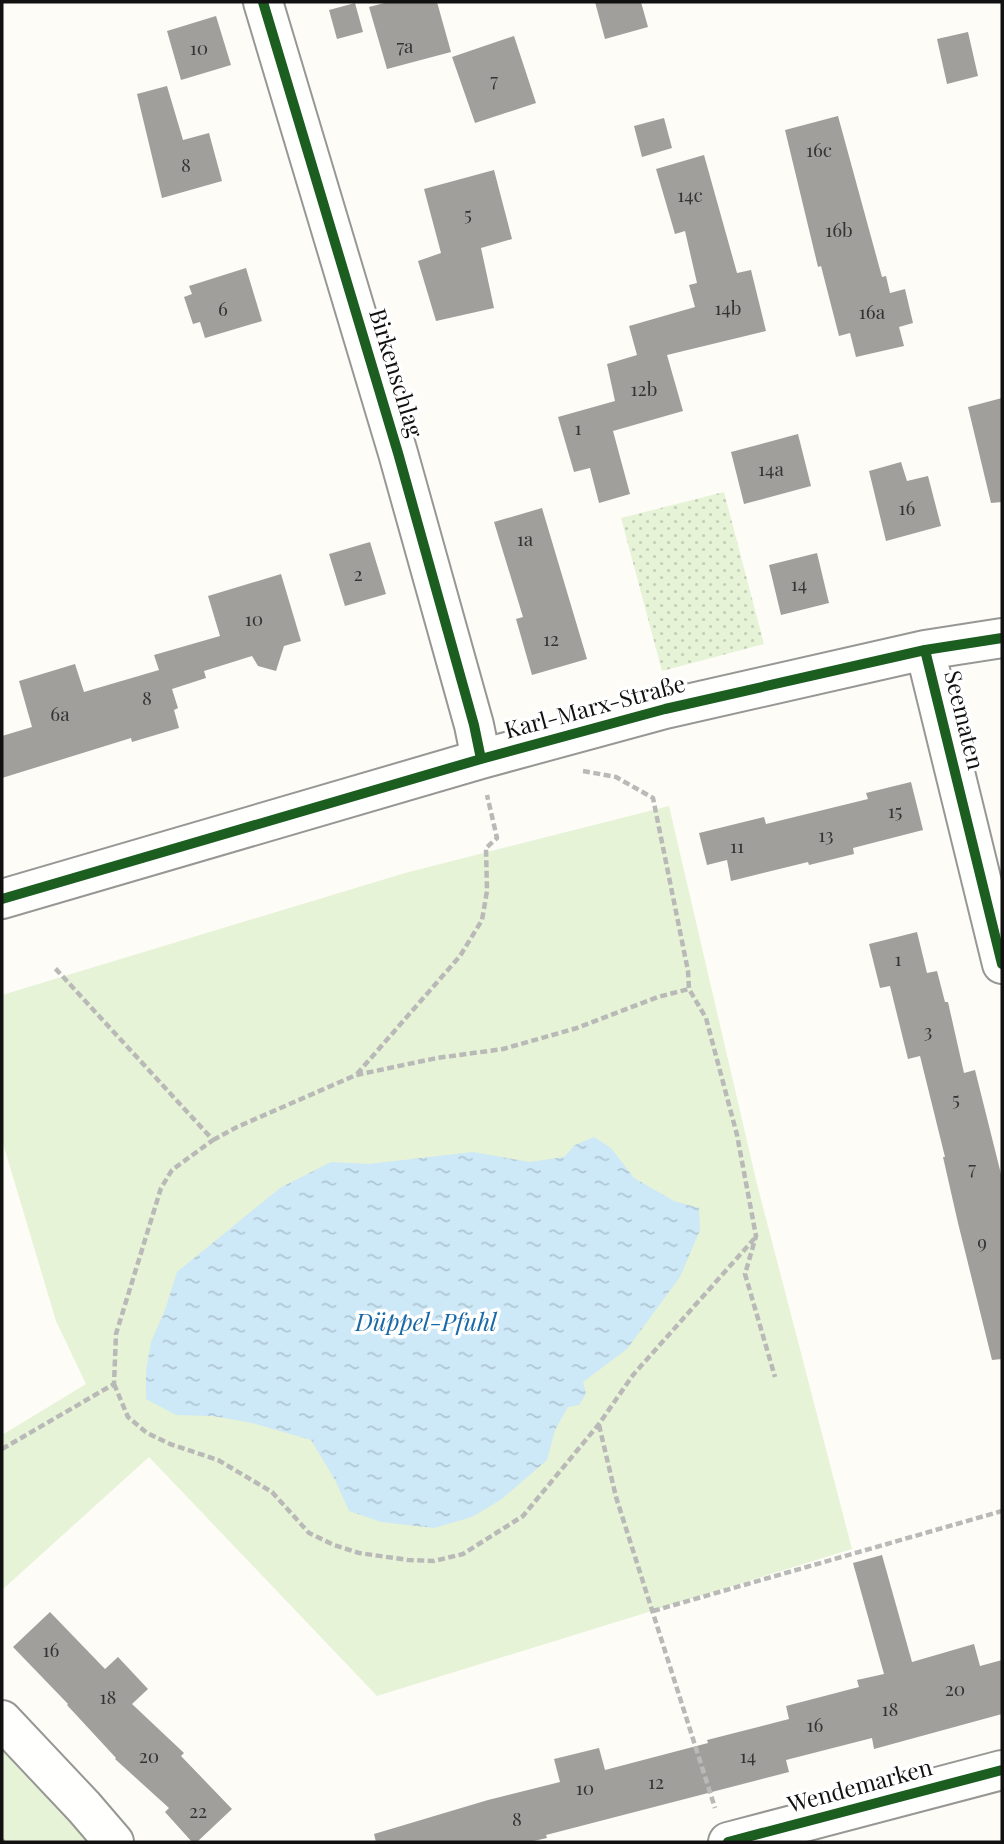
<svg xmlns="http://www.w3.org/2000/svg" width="1004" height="1844" viewBox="0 0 1004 1844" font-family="'Playfair Display',serif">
<defs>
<pattern id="grass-dots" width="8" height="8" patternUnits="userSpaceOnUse" patternTransform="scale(1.75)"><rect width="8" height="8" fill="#e7f3d7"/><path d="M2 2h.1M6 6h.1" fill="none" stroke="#c5cfb8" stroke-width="1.8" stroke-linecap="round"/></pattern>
<pattern id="water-ripples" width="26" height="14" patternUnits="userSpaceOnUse" patternTransform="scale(1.75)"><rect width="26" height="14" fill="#cde8f7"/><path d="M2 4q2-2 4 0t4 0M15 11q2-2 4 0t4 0" fill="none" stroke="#afc6d3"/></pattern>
</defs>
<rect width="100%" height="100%" fill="#fdfcf7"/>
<!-- grass -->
<path fill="url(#grass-dots)" d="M 724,492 L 764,644 L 662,671 L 621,518 Z"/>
<!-- park -->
<path fill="#e7f3d7" d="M 669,806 L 757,1184 L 852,1549 L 377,1696 L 149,1457 L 2,1590 L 2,1435 L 86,1384 L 56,1321 L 2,1140 L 2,995 L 405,873 Z
M 2,1720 L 114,1842 L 4,1842 L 2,1840 Z"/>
<!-- water -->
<path fill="url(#water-ripples)" d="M 594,1137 L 611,1148 L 634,1178 L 674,1201 L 699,1208 L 700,1230 L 680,1277 L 627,1349 L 583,1382 L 586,1394 L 579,1405 L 568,1407 L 555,1430 L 547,1460 L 502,1499 L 472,1517 L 434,1528 L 381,1522 L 349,1511 L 335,1480 L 311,1440 L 252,1423 L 213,1416 L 176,1415 L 146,1399 L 146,1371 L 151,1342 L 165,1310 L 177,1272 L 280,1188 L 331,1162 L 368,1164 L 473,1152 L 530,1162 L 564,1157 L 575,1145 Z"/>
<!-- building -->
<path fill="#a19f9c" d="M 388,2 L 437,2 L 451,52 L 387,69 L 369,7 Z
M 595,2 L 641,2 L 648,27 L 605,39 Z
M 355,3 L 363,32 L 337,39 L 329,10 Z
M 216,16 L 231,65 L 181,80 L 167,31 Z
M 968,32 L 978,76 L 947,84 L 937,39 Z
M 514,36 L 536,103 L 475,123 L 452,57 Z
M 167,86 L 183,140 L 209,133 L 222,181 L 162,198 L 137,94 Z
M 838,116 L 882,277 L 886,276 L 890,293 L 905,289 L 913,323 L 899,327 L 904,346 L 856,357 L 850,333 L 839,336 L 821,266 L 818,267 L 785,130 Z
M 664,118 L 672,148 L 642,157 L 634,126 Z
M 704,155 L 737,273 L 751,270 L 766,331 L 667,355 L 683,411 L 613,431 L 630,494 L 599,503 L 590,468 L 574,472 L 558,417 L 615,401 L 607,364 L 637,355 L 629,326 L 695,307 L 689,285 L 697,283 L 685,231 L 675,234 L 656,169 Z
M 494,170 L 512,239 L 481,248 L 494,308 L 436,321 L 418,261 L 441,253 L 424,189 Z
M 246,268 L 262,321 L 205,338 L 200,322 L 193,324 L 184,297 L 192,294 L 189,286 Z
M 1002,398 L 1002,502 L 991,503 L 968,407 Z
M 798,434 L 811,486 L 744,504 L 731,452 Z
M 901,462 L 907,481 L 928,476 L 941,526 L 886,541 L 869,471 Z
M 542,508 L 587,659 L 532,675 L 516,619 L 523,617 L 494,522 Z
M 370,542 L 386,594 L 345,606 L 329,554 Z
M 817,553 L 829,603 L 781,615 L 769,565 Z
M 281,574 L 301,641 L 284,646 L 276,671 L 258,666 L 252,656 L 204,671 L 206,678 L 172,689 L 178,708 L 174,710 L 179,728 L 132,742 L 131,738 L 2,778 L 2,736 L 32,727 L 19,681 L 75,664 L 84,692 L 159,670 L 154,655 L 220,636 L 208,596 Z
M 911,782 L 923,830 L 853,848 L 854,854 L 809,865 L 808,862 L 731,881 L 727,860 L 707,865 L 699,833 L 764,817 L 766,824 L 868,799 L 866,793 Z
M 917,932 L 927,973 L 937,971 L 945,1002 L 948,1002 L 964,1073 L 975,1070 L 1002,1178 L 1002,1359 L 992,1360 L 958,1223 L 943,1157 L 945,1157 L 920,1056 L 908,1059 L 890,986 L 880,988 L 869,944 Z
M 882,1555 L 912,1662 L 974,1644 L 980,1666 L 1002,1660 L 1002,1714 L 874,1749 L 872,1738 L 786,1760 L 789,1772 L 546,1835 L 547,1838 L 529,1842 L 376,1842 L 374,1834 L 488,1800 L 560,1782 L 554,1759 L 599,1748 L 605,1770 L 708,1743 L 707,1740 L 789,1719 L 786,1706 L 859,1687 L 857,1680 L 884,1674 L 853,1563 Z
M 50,1612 L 105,1669 L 118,1657 L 148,1689 L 132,1704 L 184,1753 L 181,1756 L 232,1809 L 197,1842 L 192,1842 L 165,1812 L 169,1808 L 115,1759 L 116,1758 L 67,1705 L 68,1704 L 13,1647 Z"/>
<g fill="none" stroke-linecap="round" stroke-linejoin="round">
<defs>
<path id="minor" d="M 263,2 L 398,453 L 474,725 L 481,759
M 925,650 L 1002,964
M 2,899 L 481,759 L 665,709 L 925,650 L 1002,638
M 2,1720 L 84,1807 L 114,1842
M 728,1842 L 1002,1770"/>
</defs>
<!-- minor casing -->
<use href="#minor" stroke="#979795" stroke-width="42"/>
<!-- path -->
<path stroke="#b9b9b8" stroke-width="4.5" stroke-dasharray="7 3.5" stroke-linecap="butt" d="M 583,771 L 616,777 L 653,798 L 688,971 L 689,989 L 706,1018 L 737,1135 L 756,1236 L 745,1274 L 775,1377
M 357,1074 L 460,956 L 482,920 L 487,891 L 486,848 L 497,838 L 487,795
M 213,1140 L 237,1127 L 356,1075 L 437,1058 L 503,1049 L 577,1028 L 658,997 L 689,989
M 114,1384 L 128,1417 L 147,1433 L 170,1444 L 218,1460 L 272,1492 L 309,1533 L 334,1545 L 359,1553 L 408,1560 L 434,1561 L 463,1554 L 523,1516 L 599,1424 L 633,1375 L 754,1239
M 599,1425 L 616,1497 L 715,1808
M 2,1449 L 114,1384 L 116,1334 L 161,1188 L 172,1170 L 213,1140 L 54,967
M 653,1611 L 1002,1511
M 2,1840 L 4,1842"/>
<!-- minor -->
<use href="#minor" stroke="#fffffe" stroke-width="38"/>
<defs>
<path id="cycleway" d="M 263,2 L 398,453 L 474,725 L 481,759
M 925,650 L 1002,964
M 2,899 L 481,759 L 665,709 L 925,650 L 1002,638
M 728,1842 L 1002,1770"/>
</defs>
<!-- cycleway casing -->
<use href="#cycleway" stroke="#fff" stroke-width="15"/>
<!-- cycleway -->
<use href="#cycleway" stroke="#1b5e20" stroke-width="10"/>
</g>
<g text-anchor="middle" stroke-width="7" stroke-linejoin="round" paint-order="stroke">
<!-- number labels -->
<g font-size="19" fill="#353434">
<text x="405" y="53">7a</text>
<text x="199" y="55">10</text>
<text x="494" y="87">7</text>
<text x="819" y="157">16c</text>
<text x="186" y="172">8</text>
<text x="690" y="202">14c</text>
<text x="468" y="221">5</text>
<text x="839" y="237">16b</text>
<text x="728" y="315">14b</text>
<text x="223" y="316">6</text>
<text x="872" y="319">16a</text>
<text x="644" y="396">12b</text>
<text x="578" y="435">1</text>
<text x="771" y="476">14a</text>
<text x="907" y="515">16</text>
<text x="525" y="546">1a</text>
<text x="358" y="581">2</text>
<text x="799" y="591">14</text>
<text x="254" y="626">10</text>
<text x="551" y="646">12</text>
<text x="147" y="705">8</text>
<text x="60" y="721">6a</text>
<text x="895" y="818">15</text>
<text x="826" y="842">13</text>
<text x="737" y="853">11</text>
<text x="898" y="966">1</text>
<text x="928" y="1038">3</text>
<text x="956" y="1106">5</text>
<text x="972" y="1175">7</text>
<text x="982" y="1249">9</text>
<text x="51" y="1657">16</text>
<text x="955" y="1696">20</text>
<text x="108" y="1704">18</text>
<text x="890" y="1716">18</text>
<text x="815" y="1732">16</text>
<text x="149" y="1763">20</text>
<text x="748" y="1763">14</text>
<text x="656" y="1789">12</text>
<text x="585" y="1795">10</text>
<text x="198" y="1818">22</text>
<text x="517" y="1826">8</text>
</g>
<!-- street labels -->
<g font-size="23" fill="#111" stroke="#fff">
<text transform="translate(396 373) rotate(73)" y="8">Birkenschlag</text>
<text transform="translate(595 707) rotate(-15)" y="8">Karl-Marx-Straße</text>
<text transform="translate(964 720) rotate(76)" y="8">Seematen</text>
<text transform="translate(860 1786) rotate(-15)" y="8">Wendemarken</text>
</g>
<!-- water labels -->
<g font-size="24" font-style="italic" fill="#1768a6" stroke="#fff">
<text x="426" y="1331">Düppel-Pfuhl</text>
</g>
</g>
<!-- border -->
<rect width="1004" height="1844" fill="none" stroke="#111111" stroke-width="7"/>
</svg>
